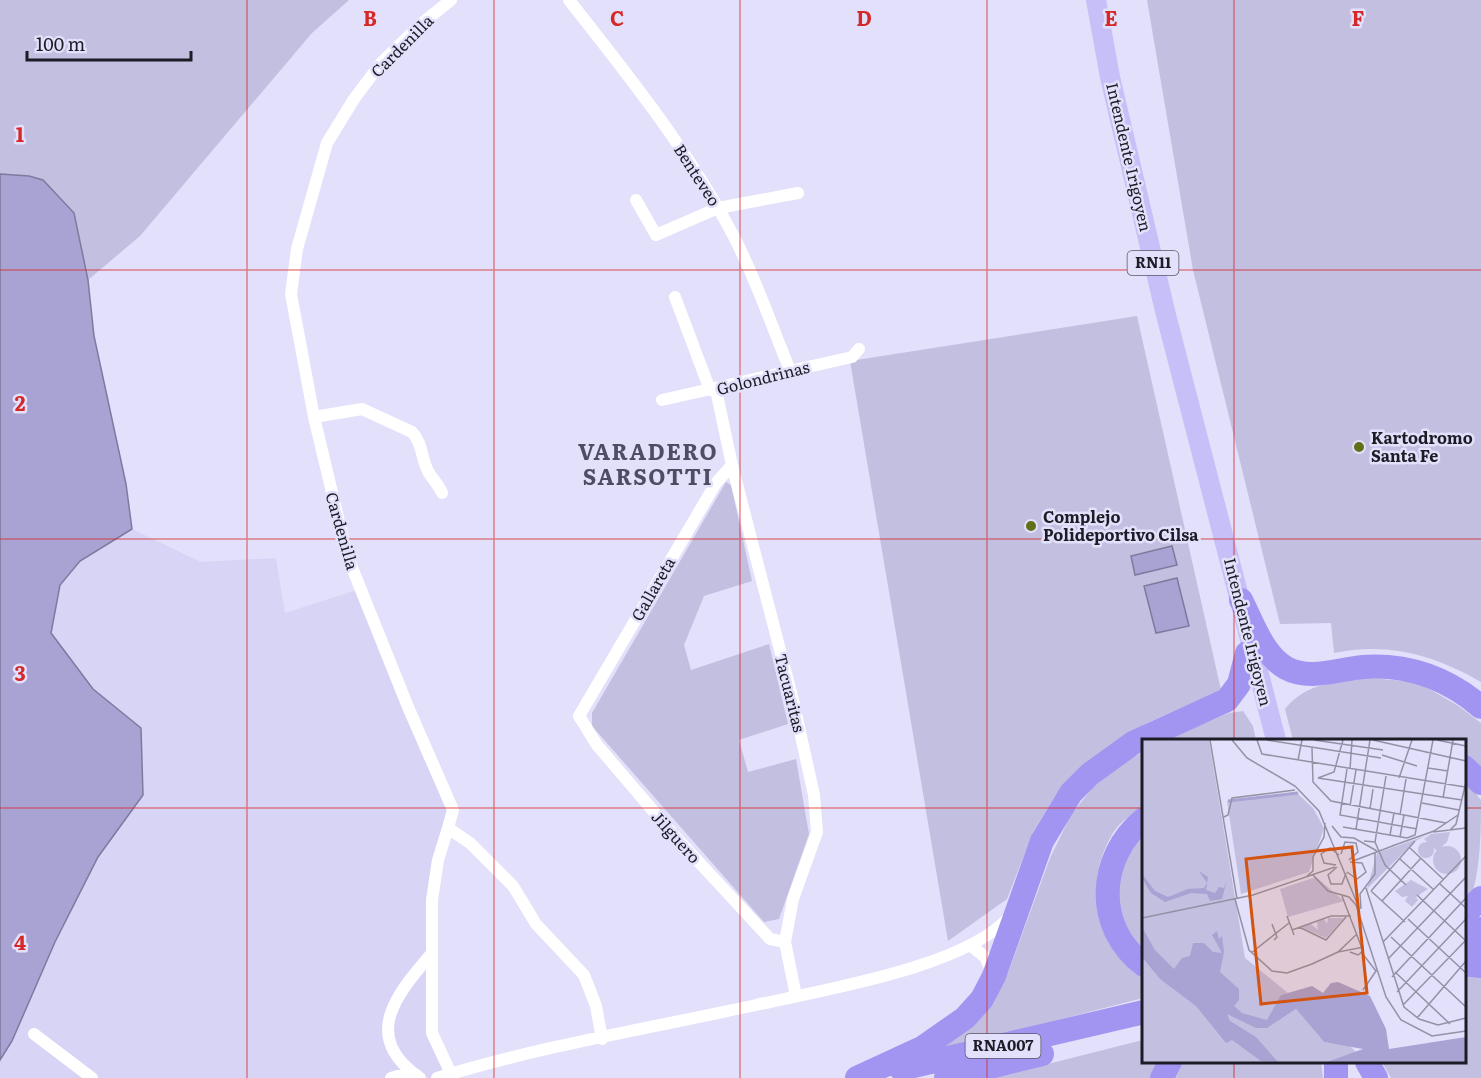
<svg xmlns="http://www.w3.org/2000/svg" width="1481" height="1078" viewBox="0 0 1481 1078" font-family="Literata,serif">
<rect width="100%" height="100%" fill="#e2e0fa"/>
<!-- built -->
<path fill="#d7d4f6" d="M 132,529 L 201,562 L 276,558 L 285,613 L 360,589 L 453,810 L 438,860 L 432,1033 L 449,1078 L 0,1078 L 0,1060 L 12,1041 L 55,942 L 98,857 L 143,795 L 141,728 L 93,689 L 50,633 L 60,585 L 80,561 Z"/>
<!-- green -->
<path fill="#c2bfe1" d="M 0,0 L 349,0 L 312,33 L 140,236 L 88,280 L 74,213 L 29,176 L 0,174 Z
M 1147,0 L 1481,0 L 1481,682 C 1434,655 1388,642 1334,653 L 1331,623 L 1280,624 L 1193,270 Z
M 1137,316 L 1221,690 L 1147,723 L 1110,745 L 1081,768 L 1057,793 L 1033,832 L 1007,899 L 948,941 L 850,361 Z
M 726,482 L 731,485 L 752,581 L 704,596 L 684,645 L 691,670 L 769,644 L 788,724 L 739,740 L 748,772 L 796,759 L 809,834 L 779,919 L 764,922 L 592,726 L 592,713 Z
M 1369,678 L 1417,682 L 1457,705 L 1481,723 L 1481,769 L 1465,756 L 1464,740 L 1293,740 L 1285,709 C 1308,681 1335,683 1369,678 Z
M 1243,711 L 1253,726 L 1256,740 L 1165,740 L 1229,713 Z
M 1143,752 L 1143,805 C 1134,813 1119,822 1113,833 C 1083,882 1093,948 1143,978 L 1143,998 L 922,1055 L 980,1017 L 1008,973 L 1050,858 L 1071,815 L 1093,787 L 1118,766 Z
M 1465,781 L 1481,800 C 1481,827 1481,889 1465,905 Z
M 1143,831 L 1143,951 C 1118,928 1108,887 1122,856 C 1126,847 1137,838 1143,831 Z
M 1465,972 L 1481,975 L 1481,1078 L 1391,1078 L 1382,1062 L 1464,1062 Z
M 1143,1040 L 1144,1062 L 1158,1062 L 1150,1078 L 992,1078 Z
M 1183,1062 L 1321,1062 L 1323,1078 L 1176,1078 Z"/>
<!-- water -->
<path fill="#a8a3d2" stroke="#7e7a9e" stroke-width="1.5" d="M 0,174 L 29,176 L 43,180 L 74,213 L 88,280 L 94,336 L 126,484 L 132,529 L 80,561 L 60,585 L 51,633 L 93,689 L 141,728 L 143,795 L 98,857 L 55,942 L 12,1041 L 0,1060 Z
M 1172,546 L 1177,565 L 1135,575 L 1131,556 Z
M 1177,578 L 1189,626 L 1156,633 L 1144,586 Z"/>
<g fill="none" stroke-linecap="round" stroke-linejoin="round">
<!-- street -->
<path stroke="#fff" stroke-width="12" d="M 451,0 L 421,24 L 381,63 L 354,99 L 327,143 L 297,249 L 291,294 L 314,417 L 347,555 L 408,707 L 453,810 L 448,828 L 470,843 L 513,886 L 536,924 L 584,975 L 596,1006 L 602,1039
M 569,0 C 629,76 688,150 733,235 C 756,278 771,325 790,370
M 636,200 L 656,235 L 718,208 L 798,193
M 675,297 L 710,390
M 716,390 L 732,465 L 793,700 L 814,795 L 817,832 L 793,899 L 785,942 L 796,996
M 662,400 L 852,357 L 859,349
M 314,417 L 362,409 L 412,432 C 423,443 421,460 429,473 C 433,480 439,485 442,493
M 732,465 L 716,483 L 579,716 L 597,745 L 672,833 L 770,939 L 785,942
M 448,828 L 438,860 L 432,900 L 432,1033 L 453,1078
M 970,945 L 985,957 L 993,974
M 34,1034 L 92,1078
M 391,1078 L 411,1072
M 420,1078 C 359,1036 398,993 432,953
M 437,1078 C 541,1046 650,1028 756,1005 C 822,990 967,967 1010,916"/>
<!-- primary -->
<path stroke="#c7bff7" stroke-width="20" d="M 1096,0 L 1110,77 L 1165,311 L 1276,740"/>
<!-- highway -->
<path stroke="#a295f1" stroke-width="24" d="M 1241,600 C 1253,623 1263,655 1286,668 C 1310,681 1338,669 1363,667 C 1408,664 1447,678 1481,707
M 1464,767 L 1481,783
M 1144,819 C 1097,857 1094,928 1144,965
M 1464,915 L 1481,898
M 1464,933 L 1481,929
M 1464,951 L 1481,947
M 1464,964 L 1481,966
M 1367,1062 L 1376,1078
M 901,1069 L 1144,1012
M 857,1078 L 922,1048 L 965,1018 L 982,999 L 994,976 L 1042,841 L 1071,793 L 1090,774 L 1133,743 L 1227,700 L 1239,684 L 1247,653
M 946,1078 L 1042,1054
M 1162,1078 L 1170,1062
M 1336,1078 L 1336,1062"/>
</g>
<!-- grid -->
<path fill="none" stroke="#d62828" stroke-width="1.5" stroke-opacity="0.55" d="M 247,0 L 247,1078M 494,0 L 494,1078M 740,0 L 740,1078M 987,0 L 987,1078M 1234,0 L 1234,740M 0,270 L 1481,270M 0,539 L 1481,539M 0,808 L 1144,808M 1464,808 L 1481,808M 1234,1062 L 1234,1078"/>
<!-- markers -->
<g fill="#626e18" stroke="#e2e0fa" stroke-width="2">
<circle cx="1359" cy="447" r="6"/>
<circle cx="1031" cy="526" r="6"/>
</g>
<g text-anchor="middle" stroke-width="5" stroke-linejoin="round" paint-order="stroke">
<!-- shield labels -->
<g fill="#e2e0fa" stroke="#585766" stroke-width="1.5">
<rect x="1127.5" y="251" width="51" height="24" rx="4.5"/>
<rect x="965.5" y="1034" width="75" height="24" rx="4.5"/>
</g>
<g font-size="15" font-weight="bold" fill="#1d1c26">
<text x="1153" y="268">RN11</text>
<text x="1003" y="1051">RNA007</text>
</g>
<!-- street labels -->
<g font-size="16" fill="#1d1c26" stroke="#e2e0fa">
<text transform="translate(402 46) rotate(-45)" y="6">Cardenilla</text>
<text transform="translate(1129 157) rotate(77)" y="6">Intendente Irigoyen</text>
<text transform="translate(697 175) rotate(57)" y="6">Benteveo</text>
<text transform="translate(763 378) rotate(-14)" y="6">Golondrinas</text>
<text transform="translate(342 531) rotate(74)" y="6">Cardenilla</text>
<text transform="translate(653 589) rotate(-60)" y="6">Gallareta</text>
<text transform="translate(1248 632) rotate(76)" y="6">Intendente Irigoyen</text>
<text transform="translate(790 693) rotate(76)" y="6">Tacuaritas</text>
<text transform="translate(676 837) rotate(48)" y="6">Jilguero</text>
</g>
<!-- poi labels -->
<g font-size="16" font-weight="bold" fill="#1d1c26" stroke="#e2e0fa" text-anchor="start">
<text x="1371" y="444">Kartodromo<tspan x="1371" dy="18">Santa Fe</tspan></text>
<text x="1043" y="523">Complejo<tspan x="1043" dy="18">Polideportivo Cilsa</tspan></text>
</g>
<!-- district labels -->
<g font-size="22" font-weight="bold" letter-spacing="1.5" fill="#4f4d63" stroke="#e2e0fa">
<text x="648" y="460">VARADERO<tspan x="648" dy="25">SARSOTTI</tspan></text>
</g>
</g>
<!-- overview -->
<g transform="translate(1142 739)">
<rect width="324" height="324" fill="#e2e0fa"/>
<path d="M 0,1 L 67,1 L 103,219 L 146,254 L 139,256 L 126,288 L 154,270 L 182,303 L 208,307 L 216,315 L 185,323 L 0,323 ZM 154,53 L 171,69 L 182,89 L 167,133 L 99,155 L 85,62 ZM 308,93 L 305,103 L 295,112 L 282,100 L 289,95 ZM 286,96 L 273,102 L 225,150 L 235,114 ZM276 111a8 8 0 1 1 16 0a8 8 0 1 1-16 0ZM291 121a14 14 0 1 1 28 0a14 14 0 1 1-28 0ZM 174,138 L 202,162 L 146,178 L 138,150 ZM 269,141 L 286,150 L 274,158 L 276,161 L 270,168 L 263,162 L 266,157 L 260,158 L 253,152 ZM 186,179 L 202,179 L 184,199 L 159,188 L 169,185 L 176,191 L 175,183 L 182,180 L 185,185 Z" fill="#c2bfe1"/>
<path d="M 57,132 L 66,138 L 64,151 L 73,154 L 77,148 L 82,149 L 85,141 L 80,160 L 68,162 L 65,155 L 49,154 L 23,163 L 9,154 L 0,139 L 0,135 L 13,152 L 26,158 L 46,150 L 62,149 L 65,144 ZM 0,188 L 13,211 L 32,230 L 40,219 L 48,217 L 51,204 L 62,204 L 71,213 L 80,214 L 70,196 L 75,192 L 77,200 L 80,197 L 82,213 L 78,233 L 97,250 L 97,261 L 92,267 L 100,274 L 125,281 L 139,256 L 170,247 L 181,254 L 189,244 L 196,243 L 228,257 L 244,290 L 247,310 L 324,298 L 324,323 L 185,323 L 221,310 L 182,303 L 154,270 L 125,289 L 114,289 L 85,275 L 88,282 L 114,298 L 136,323 L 119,322 L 90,301 L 84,304 L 54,267 L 18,240 L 0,218 Z" fill="#a8a3d2"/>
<path fill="none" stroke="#a8a3d2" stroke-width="3" d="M 86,62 L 156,54"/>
<path fill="none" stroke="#9392a5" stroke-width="1.5" d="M 68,1 L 95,160M 90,1 L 105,19 L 153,47 L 177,72 L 215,164M 115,1 L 120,15 L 323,48M 125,1 L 239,19M 172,1 L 241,11M 231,1 L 324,22M 295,1 L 324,7M 170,9 L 171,43 L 189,62 L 304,84M 240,16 L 275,27M 156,21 L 160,1M 286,29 L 306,32M 205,30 L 198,76 L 275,90M 208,30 L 210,1M 176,39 L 320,61M 176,39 L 192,33 L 201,1M 257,39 L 270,1M 301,59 L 311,1M 280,64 L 317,71M 208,67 L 214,31M 228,70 L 231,50M 258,76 L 264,40M 82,78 L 86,76 L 90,59 L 153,51M 190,87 L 199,98 L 212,99 L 235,112M 201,88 L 265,99 L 273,96 L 291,1M 214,90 L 228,1M 308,91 L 314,85 L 324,43M 291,93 L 324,89M 248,96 L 252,74M 258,98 L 262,76M 222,102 L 233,103 L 244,37M 233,103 L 243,126 L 264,146M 250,107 L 292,92 L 316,76M 268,109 L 302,141M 199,115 L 203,103 L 214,104 L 216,113 L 207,121M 258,120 L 292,151M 211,122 L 253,106M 194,126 L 182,124 L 179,115 L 188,109 L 197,116M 195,128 L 186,136 L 189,145 L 200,145 L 204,134M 205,133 L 215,140 L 224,133 L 220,124 L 208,123M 171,136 L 186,152 L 207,158 L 214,166 L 244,258 L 259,281 L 290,297 L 324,292M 165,137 L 171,132 L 171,118 L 182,98 L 183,84M 298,145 L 324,169M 224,149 L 262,268 L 277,280 L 296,286 L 324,279M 229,152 L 273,102M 229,152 L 263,183M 275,156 L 324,202M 200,157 L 221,212 L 216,216 L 208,213M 93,160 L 107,211 L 130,232 L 145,234 L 170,225 L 196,213 L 215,195M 240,162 L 279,119M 219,170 L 218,155 L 233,135 L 233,114M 145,177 L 152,196M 0,179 L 111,156 L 193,128M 266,180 L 324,234M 130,185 L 135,198 L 132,201M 157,188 L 184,201 L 204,178M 150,191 L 189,177 L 209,177M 249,198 L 324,268M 241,203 L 324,117M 196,213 L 222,208M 109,214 L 147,184M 220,214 L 234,232 L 221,251M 246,220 L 324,138M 253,233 L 308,285M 250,238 L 324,159M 255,253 L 324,180M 261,266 L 324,201M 275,279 L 324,222"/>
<path fill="#d4530f" fill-opacity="0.15" stroke="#d4530f" stroke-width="3" d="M 210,108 L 225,254 L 119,265 L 104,120 Z"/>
<rect width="324" height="324" fill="none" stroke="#1d1c26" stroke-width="3"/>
</g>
<g font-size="20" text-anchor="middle" font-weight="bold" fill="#d62828" stroke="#e2e0fa" stroke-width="5" stroke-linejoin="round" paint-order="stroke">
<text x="370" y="26">B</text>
<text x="617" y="26">C</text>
<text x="864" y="26">D</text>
<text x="1111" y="26">E</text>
<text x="1358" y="26">F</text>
<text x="20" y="142">1</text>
<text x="20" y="411">2</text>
<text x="20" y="681">3</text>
<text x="20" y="950">4</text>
</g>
<!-- scale -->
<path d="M27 51v9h164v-9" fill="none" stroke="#1d1c26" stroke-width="3"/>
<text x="36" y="51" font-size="18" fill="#1d1c26" stroke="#e2e0fa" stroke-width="4.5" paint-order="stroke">100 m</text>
</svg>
